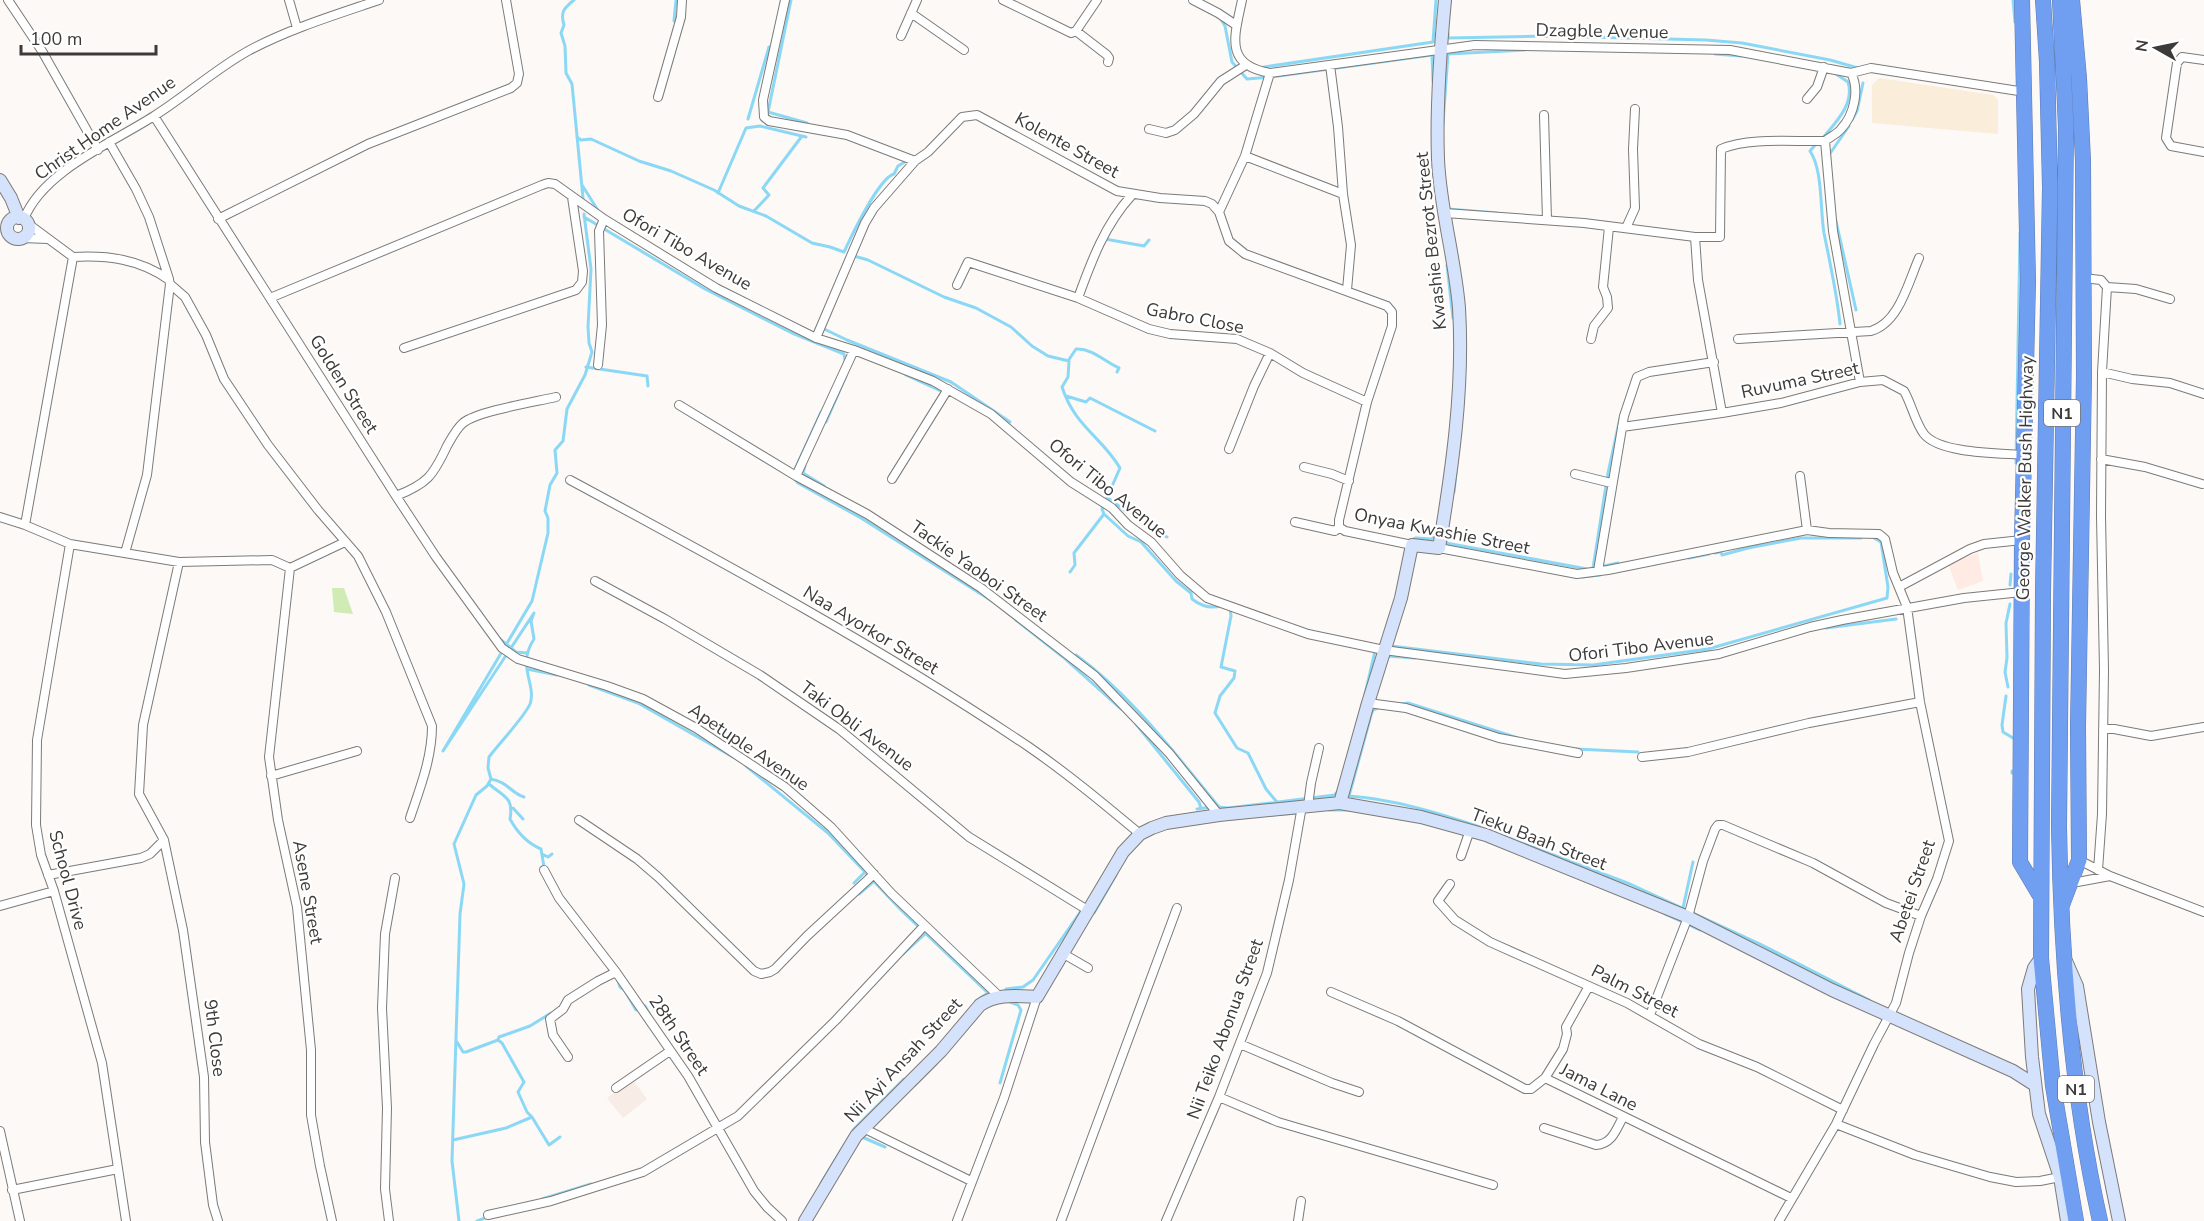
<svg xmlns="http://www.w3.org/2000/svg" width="2204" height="1221" viewBox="0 0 2204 1221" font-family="'Nunito Sans',sans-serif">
<rect width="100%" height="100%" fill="#fcf9f6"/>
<!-- commercial -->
<path fill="#ffebe3" d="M 1978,553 L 1983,581 L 1958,590 L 1948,564 Z"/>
<!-- industrial -->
<path fill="#faeeda" d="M 1879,78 L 1993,95 L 1998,100 L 1998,134 L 1872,123 L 1872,85 Z"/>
<!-- built -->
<path fill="#f8ede6" d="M 632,1079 L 647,1099 L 623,1118 L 607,1098 Z"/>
<!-- green -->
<path fill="#d1ebb4" d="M 332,588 L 344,588 L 353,614 L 334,612 Z"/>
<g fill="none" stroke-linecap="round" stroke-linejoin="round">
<!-- stream -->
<path stroke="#8bd8f6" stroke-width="3" d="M 574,0 C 564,8 560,12 564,25 L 561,33 L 565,46 L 566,73 L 572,84 L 583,198
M 791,0 L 768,112 L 807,123
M 2013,0 L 2015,22
M 674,21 L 676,0
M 1222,21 L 1225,26 L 1232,62 L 1247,79 L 1271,77 L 1432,55 L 1433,82
M 1448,33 L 1448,38 L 1550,36 L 1706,40 L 1742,43 L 1830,60 L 1858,68
M 1715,54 L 1741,56
M 1264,67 L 1433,42 L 1436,0
M 748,119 L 769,47
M 1852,120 L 1857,111 L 1863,83
M 1443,123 L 1448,54 L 1525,50
M 577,137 L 581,140 L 591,139 L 639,161 L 671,171 L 714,190 L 739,206 L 766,216 L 812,243 L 830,247 L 844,252 C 851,237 879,178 894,174 L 898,166 L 908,160
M 1822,139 C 1835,123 1855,104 1848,82 L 1836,74
M 1817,143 L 1810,151 C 1823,170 1820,210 1824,233 C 1830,263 1837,294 1840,324
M 1829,155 L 1849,126
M 582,185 L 599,212
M 718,193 L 746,128 L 760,126 L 806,137
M 1448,209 L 1497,213
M 754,211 L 769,195 L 763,188 L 802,136
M 584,217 L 705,289 L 792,333 L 844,354 L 845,360
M 1836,221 L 1856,310
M 1105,239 L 1144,246 L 1149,240
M 854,256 L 868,260 L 944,297 L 976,308 L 1011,327 L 1032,346 L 1048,356 L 1069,361 L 1068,377 L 1062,387 C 1075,427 1101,436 1120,468 L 1102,509 L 1104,514 L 1128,536 L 1141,542 L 1176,581 L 1191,593 L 1192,599 C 1201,606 1210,609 1221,606
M 1447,265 L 1453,318
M 822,328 L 847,340 L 951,382 L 1010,422
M 1068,361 L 1076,349 C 1092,348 1105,362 1119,368 L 1117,372
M 586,367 L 647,376 L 648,386
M 906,375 L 943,392
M 1066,396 L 1086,402 L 1090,398 L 1155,431
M 826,422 L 846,376
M 2016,463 L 2020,233
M 805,466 L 803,473 L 824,486
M 795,469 L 821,412
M 794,478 L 798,483 L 861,518 L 992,601
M 1454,492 L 1456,472
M 1108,498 L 1127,512
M 1133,516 L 1156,532 L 1167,537
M 1446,540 L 1446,543 L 1587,569
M 1409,541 L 1416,538 L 1431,539 L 1436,536
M 1715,553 L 1721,552 L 1722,555 L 1748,548 L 1801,538 L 1861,538
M 1689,558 L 1709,554
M 1599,567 L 1618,563
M 1593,568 L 1608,473 L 1620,418
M 1070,572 L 1075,565 L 1074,553 L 1104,514
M 1582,577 L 1600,575
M 2010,585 L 2011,574
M 1230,608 L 1231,616 L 1221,667 L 1235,671 L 1234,678 L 1220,696 L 1215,713 L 1237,748 L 1248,753 L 1266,789 L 1276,801
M 1016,620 L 1063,657 L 1121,709
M 1826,628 L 1896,619
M 500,639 L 516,652 L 527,653
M 1391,646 L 1541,664 L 1593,665 L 1708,649 L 1887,598 L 1888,587 L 1881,542 L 1874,538
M 1076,655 C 1132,696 1175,754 1219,807
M 1387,656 L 1415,658
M 527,669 L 557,675
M 589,685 L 638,703 L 733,757
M 2008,687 L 2005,672 L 2007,658 L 2006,623 L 2010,604
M 1365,694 L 1375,651
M 2006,696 L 2002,725 L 2003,732 L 2013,738
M 1401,704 L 1408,703 L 1518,738
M 1378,708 L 1373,710 L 1371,715 L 1349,796 C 1393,799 1439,813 1480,827
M 1136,724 L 1199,802 L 1201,808
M 1576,749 L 1638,752
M 746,766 L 828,833 L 902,911 L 988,993
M 2012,773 L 2012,771
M 491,779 C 508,782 511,793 524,797
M 489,784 C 504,797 514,797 510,819 C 517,832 527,843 541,849 L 544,867
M 1218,807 L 1228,808 L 1335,795 L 1336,793
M 513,808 L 523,819
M 1197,809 L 1212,807
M 1329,810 L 1350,810
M 1270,815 L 1299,813
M 1498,834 L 1630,884 L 1760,944 L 1869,1000
M 542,854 L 548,857 L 552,854
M 854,883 L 864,873
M 859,894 L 873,882
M 1683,908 L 1693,862
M 1094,913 L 1116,875
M 1665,914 L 1700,930
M 903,954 L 925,934
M 618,980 L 620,987 L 626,991
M 1006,989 L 1023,987 L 1033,980 L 1081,911
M 625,991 L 636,1010
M 976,1001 L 988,993
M 641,1005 L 645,1006 L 650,1015
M 498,1040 L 499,1037 L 530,1026 L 551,1013
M 457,1042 L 463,1052 L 466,1052 L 498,1040 L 502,1043 L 524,1082 L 518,1092 L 527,1112 L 532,1117
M 1000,1083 L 1021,1010 L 1018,1005 L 1010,1002
M 915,1085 L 936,1064
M 862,1137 L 885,1147
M 453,1140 L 506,1128 L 532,1117 L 549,1145 L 560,1137
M 821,1183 L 854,1129 L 904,1079
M 542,1199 L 591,1184
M 459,1221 L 452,1161 L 460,914 L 464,884 L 454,844 L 476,795 L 487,786 L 491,779 L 488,768 L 489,757 C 498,745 525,716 530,704 C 537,685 516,666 534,639 L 531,621 L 534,613 L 443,751 L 532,601 L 548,533 L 548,518 L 545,511 L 550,485 L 557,473 L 555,450 L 563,441 L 567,409 L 585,375 L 592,352 L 589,343 L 588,327 L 591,269 L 584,214
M 477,1221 L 488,1217"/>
<defs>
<path id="street" d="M 8,0 L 42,51 L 98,150
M 289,0 L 297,28
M 785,0 L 763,100 L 764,117 L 769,121 L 847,135 L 915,161
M 1003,0 L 1071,33 L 1076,31 L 1097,0
M 1193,0 L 1218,13 L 1236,25
M 1242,0 C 1235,35 1223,65 1270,73 L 1475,45 L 1730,50 L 1851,73 L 1871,68 L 2025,92
M 911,13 L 964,50
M 1076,31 L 1107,55 L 1109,58 L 1108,62
M 901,36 L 917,0
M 2204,60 L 2182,57 L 2177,63 L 2166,138 L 2171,146 L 2204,152
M 1330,65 L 1338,127 L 1343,194 L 1351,245 L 1347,290
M 658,97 L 681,17 L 682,0
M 1807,99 L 1817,87 L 1824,67
M 1544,115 L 1547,220
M 154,116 L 396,496 L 436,557 L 502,648 L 518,659 L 607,686 L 643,699 L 696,728 L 785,787 L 831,827 L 891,893 L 1000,997
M 1149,129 L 1166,133 L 1175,130 L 1194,114 L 1221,81 L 1246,65
M 1825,141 L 1833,231 L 1860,382
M 1825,141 C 1830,137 1837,134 1841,129 C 1854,115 1860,90 1851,73
M 109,142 L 136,189 L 149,217 L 169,279
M 1245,156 L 1343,194
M 1219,212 L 1245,156 L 1270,73
M 1445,213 L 1584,223 L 1695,237 L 1720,237 L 1721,149 C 1750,137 1793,142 1825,141
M 24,219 C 43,171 112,143 154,116 C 186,96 214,70 248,51 C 289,29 335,15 379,0
M 218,219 L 368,144 L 511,88 L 517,83 L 519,74 L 506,0
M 27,223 L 73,257
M 1626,228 L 1635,208 L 1633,149 L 1635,109
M 1695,237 L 1698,280 L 1722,413
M 21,238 L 48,239
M 73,257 C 107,255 140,259 169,280 L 170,284 L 185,297 L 206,335 L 224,379 L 268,445 L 318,510 L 358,556 L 386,612 L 432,726 C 432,758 420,788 410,818
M 2083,278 L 2101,280 L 2107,287 L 2102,372 L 2101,516 L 2104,670 L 2102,814 L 2098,870
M 957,285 L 968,262 L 1078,298 L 1149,329 L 1170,334 L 1237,339 L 1270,353 L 1303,373 L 1367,402
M 2107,287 L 2136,289 L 2170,299
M 270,298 L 542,185 L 548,183 L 555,184 L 604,219 L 716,288 L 816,338 L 854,350 L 933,381 L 991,414 L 1071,482 L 1112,508 L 1128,525 L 1151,542 L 1180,575 L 1207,598 L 1308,634 L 1384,650 L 1565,674 L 1626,668 L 1719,654 L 1810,627 L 1842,620 L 1964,598 L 2022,592
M 1078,298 C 1091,262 1105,224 1132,195
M 816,338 L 865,223 L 874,208 L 915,161 L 928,152 L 962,117 L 977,115 L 1117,191 L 1160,198 L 1205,201 L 1212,204 L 1219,212 L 1229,241 L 1245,254 L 1387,306 L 1392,312 L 1392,326 L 1367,402 L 1339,520 L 1339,527 L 1345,531 L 1412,545
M 1591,339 L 1594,326 L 1608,308 L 1607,297 L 1603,287 L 1609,227
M 1738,339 L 1871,331 C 1899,323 1908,283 1919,258
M 404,348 L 576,290 L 582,282 L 583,271 L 572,197
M 598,365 L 602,325 L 599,231 L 604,219
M 2102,372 L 2132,379 L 2170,383 L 2204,394
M 679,405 L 796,476 L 867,514 L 981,588 L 1095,676 L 1169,753 L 1219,815
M 1622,427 L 1722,413 L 1781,403 L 1860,382 L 1883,380 L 1904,391 C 1912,405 1915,422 1924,434 C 1940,454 2000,453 2025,455
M 1229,449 L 1254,386 L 1270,353
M 2101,459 L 2145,467 L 2202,484
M 1304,467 L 1332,474 L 1349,481
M 1575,474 L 1611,483
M 796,476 L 854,350
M 1800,476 L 1807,530
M 892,479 L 948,389
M 570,480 C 726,564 882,648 1029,747 C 1068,774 1104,804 1140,834
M 396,496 C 427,484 433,476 447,446 C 451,439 456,429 463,423 C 478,411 535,402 556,397
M 0,517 L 25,525 L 70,544 L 179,562 L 272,560 L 290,568
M 1295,522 L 1335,531 L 1339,527
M 25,525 L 73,257
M 70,544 L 37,740 L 36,825 L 41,855 L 54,891 L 102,1063 L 126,1221
M 1439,548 L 1577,574 L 1608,570 L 1807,530 L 1829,533 L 1879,534 L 1885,539 L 1893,573 L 1907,607 L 1920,702 L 1949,841 L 1937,879 L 1921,916 L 1909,953 L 1896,1003 L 1874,1044 L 1836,1124 L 1779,1221
M 125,553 L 147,475 L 170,284
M 179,562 L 143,725 L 139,794 L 164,840 L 183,930 L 204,1077 L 205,1142 L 213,1205 L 218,1221
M 290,568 L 269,757 L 278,820 L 297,907 L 311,1050 L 311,1115 L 320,1166 L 332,1221
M 290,568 L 345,542
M 1598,571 L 1624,416 L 1637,377 L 1649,372 L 1714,362
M 595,581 L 665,619 L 760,675 L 839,729 L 969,837 L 1089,911
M 1899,587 L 1970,549 L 1984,544 L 2022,540
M 1368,703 L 1406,708 L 1499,738 L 1578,753
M 2103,729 L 2114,729 L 2151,736 L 2204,727
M 1642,757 L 1688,752 L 1809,723 L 1920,702
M 271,776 L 357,751
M 1308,806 L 1311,783 L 1319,748
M 579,820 L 637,859 L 658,877 L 754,971 L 761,974 L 770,972 L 775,969 L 807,936 L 874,874
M 1461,856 L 1470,830
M 2079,860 L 2110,876 L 2204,912
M 544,870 L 559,898 L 616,972 L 688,1076 L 754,1191 L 767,1207 L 782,1221
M 48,875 L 141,858 L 150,854 L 164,840
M 2072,883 L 2110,876
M 1450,884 L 1438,901 L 1455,920 L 1490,942 L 1627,1003 L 1699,1044 L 1757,1067 L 1843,1110
M 0,906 L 54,891
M 1062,953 L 1088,968
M 1331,992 L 1398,1021 L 1525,1089 L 1531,1089 L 1545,1078 L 1563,1049 L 1567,1034 L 1566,1027 L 1589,986
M 1650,1015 L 1688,917 L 1703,861 L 1715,829 L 1718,825 L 1723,825 L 1813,863 L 1886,903 L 1921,916
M 1240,1044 L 1332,1083 L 1359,1092
M 568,1057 L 553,1035 L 550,1019 L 563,1009 L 568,1000 L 598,981 L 616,972
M 1545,1078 L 1791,1198
M 616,1088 L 670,1051
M 1219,1097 L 1278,1122 L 1493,1185
M 1836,1124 L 1915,1155 L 1990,1177 L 2016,1182 L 2040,1181 L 2060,1177
M 863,1128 L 971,1181
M 1544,1128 L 1596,1145 C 1612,1144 1616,1130 1623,1117
M 0,1131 L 20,1221
M 12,1190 L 118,1169
M 488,1215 L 551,1201 L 643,1172 L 738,1116 L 836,1020 L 924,926
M 389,1221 L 385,1189 L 387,1108 L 382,1008 L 385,934 L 395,878
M 957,1221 L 1004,1098 L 1037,997
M 1061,1221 L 1177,908
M 1166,1221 L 1219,1097 L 1267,973 L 1289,880 L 1302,806
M 1298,1221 L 1301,1201"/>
<path id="secondary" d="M 0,180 L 11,198 L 19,218
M7 228a11 11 0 1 1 22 0a11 11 0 1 1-22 0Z
M 1340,803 L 1368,703 L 1401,598 L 1412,545 L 1439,548 C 1452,470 1464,388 1459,308 C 1455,258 1440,209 1438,159 C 1436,106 1440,53 1445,0
M 2041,958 L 2034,968 L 2028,989 L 2032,1057 L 2039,1114 L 2060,1177 L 2067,1221
M 2066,961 L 2077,986 L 2099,1122 L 2119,1221
M 805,1221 L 856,1136 L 941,1051 L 980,1005 C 997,993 1017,996 1037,997 L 1123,852 L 1140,834 L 1152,828 L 1166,823 L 1219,815 L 1340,803 L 1421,817 L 1486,835 L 1688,917 L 1832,990 L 2013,1071 L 2035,1085"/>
<path id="highway" d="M 2022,0 L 2028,281 L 2022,540 L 2020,862 L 2039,894
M 2043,0 L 2047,62 L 2050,187 L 2043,592 L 2041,958 L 2053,1086 L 2076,1221
M 2060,0 L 2066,127 L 2059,827 C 2061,959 2071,1092 2100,1221
M 2062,905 L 2079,860 L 2078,726 L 2084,376 L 2083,161 L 2079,78 L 2072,0"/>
</defs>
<!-- street casing -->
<use href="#street" stroke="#7d7a77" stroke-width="10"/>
<!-- secondary casing -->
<use href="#secondary" stroke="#7d7a77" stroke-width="14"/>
<!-- highway casing -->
<use href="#highway" stroke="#5e7bb1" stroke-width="16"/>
<!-- street -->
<use href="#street" stroke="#fff" stroke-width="8"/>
<!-- secondary -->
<use href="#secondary" stroke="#d4e2fb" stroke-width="12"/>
<!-- highway -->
<use href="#highway" stroke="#709ef1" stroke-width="15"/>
</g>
<g text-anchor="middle" stroke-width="4.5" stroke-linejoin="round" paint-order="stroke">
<!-- shield labels -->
<g fill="#fff" stroke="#777675" stroke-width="1.5">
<rect x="2044" y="400" width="36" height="26" rx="4.5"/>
<rect x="2058" y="1076" width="36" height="26" rx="4.5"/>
</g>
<g font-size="16" font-weight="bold" fill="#3d3b3a">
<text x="2062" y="419">N1</text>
<text x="2076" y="1095">N1</text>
</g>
<!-- street labels -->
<g font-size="18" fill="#3d3b3a" stroke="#fff">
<text transform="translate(1602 31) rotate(1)" y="6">Dzagble Avenue</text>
<text transform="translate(105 128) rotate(-35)" y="6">Christ Home Avenue</text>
<text transform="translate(1067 145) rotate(29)" y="6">Kolente Street</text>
<text transform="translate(1431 241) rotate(-96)" y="6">Kwashie Bezrot Street</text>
<text transform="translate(687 249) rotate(30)" y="6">Ofori Tibo Avenue</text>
<text transform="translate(1195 318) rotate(11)" y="6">Gabro Close</text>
<text transform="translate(1800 380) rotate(-12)" y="6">Ruvuma Street</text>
<text transform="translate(344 384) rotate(58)" y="6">Golden Street</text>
<text transform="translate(2025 478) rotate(-89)" y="6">George Walker Bush Highway</text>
<text transform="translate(1108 488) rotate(39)" y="6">Ofori Tibo Avenue</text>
<text transform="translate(1442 531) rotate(11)" y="6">Onyaa Kwashie Street</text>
<text transform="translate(979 571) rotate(35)" y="6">Tackie Yaoboi Street</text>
<text transform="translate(871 630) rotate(31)" y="6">Naa Ayorkor Street</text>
<text transform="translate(1641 647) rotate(-7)" y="6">Ofori Tibo Avenue</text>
<text transform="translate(857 726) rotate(37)" y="6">Taki Obli Avenue</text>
<text transform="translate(749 747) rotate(34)" y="6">Apetuple Avenue</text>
<text transform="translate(1539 839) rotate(21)" y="6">Tieku Baah Street</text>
<text transform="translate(68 880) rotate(75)" y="6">School Drive</text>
<text transform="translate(1912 891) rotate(-71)" y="6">Abetei Street</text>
<text transform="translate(308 892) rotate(80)" y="6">Asene Street</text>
<text transform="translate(1635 991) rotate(27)" y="6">Palm Street</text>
<text transform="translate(1225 1029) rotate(-70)" y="6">Nii Teiko Abonua Street</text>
<text transform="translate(679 1035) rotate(56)" y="6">28th Street</text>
<text transform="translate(215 1038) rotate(83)" y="6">9th Close</text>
<text transform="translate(903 1060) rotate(-47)" y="6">Nii Ayi Ansah Street</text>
<text transform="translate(1599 1087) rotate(27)" y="6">Jama Lane</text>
</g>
</g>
<!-- north arrow -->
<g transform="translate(2156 48) rotate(279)" stroke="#ffffff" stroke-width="4.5" paint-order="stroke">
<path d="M0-4.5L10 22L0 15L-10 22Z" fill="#3d3b3a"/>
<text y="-9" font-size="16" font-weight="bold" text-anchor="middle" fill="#3d3b3a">N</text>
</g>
<!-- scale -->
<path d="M21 45v9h135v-9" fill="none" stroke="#3d3b3a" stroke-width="3"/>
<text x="30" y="45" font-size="18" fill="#3d3b3a" stroke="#ffffff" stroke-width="4.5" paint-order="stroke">100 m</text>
</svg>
